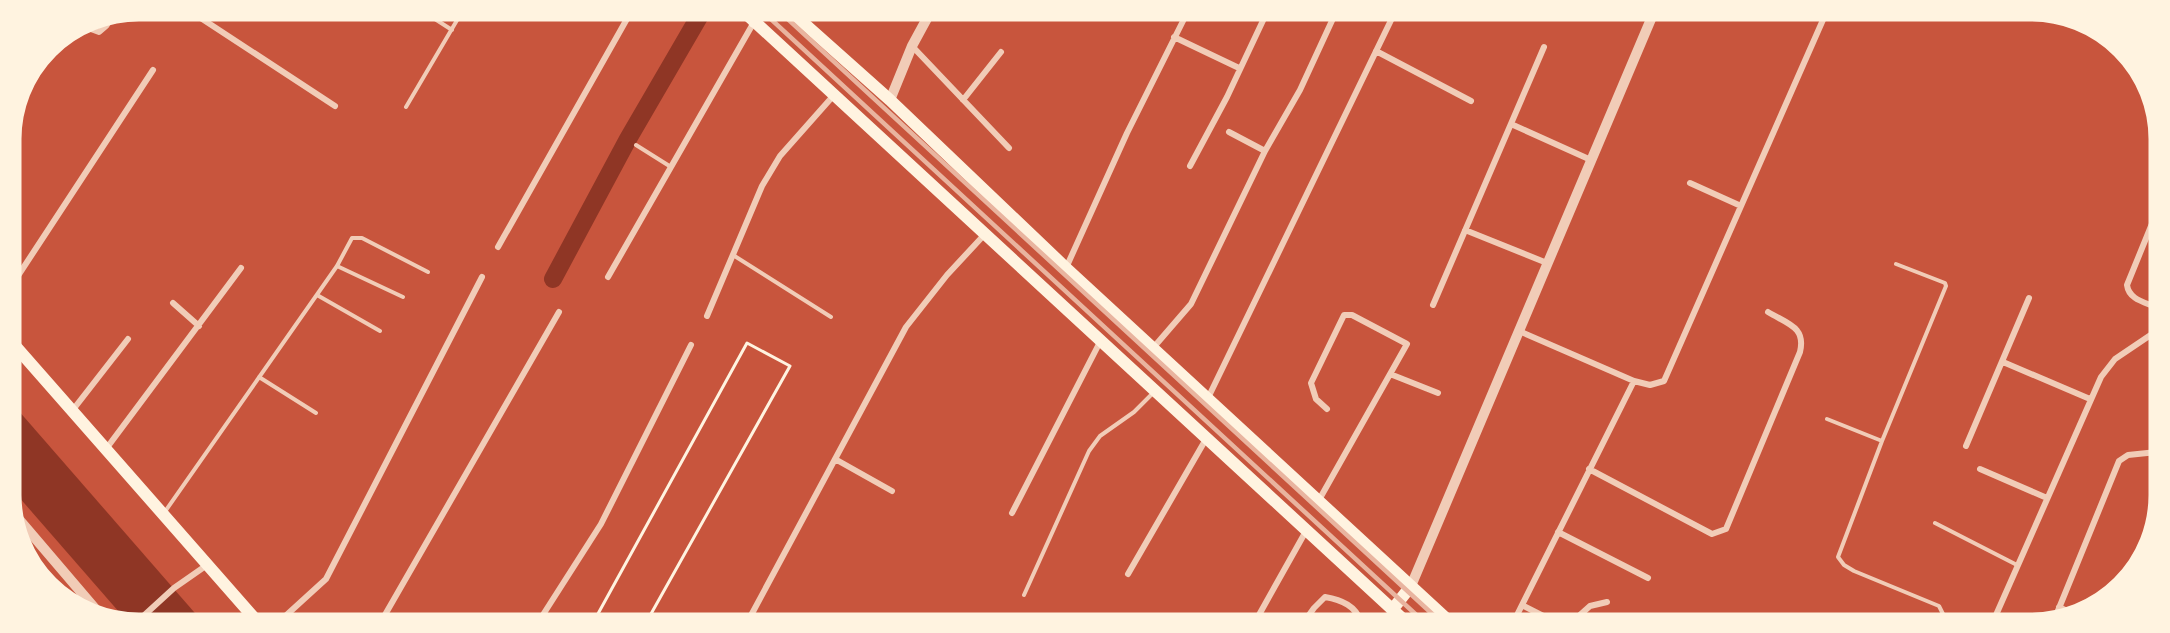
<svg xmlns="http://www.w3.org/2000/svg" width="2170" height="633" viewBox="0 0 2170 633" font-family="'Fira Sans',sans-serif">
<rect width="100%" height="100%" fill="#c8553d"/>
<!-- water -->
<path fill="#8f3625" d="M 11,402 L 201,620 L 126,620 L 11,488 Z"/>
<g fill="none" stroke-linecap="round" stroke-linejoin="round">
<!-- canal -->
<path stroke="#8f3625" stroke-width="18" d="M 553,279 L 628,139 L 703,10"/>
<!-- path -->
<path stroke="#fff3e0" stroke-width="3" d="M 594,621 L 747,343 L 790,366 L 647,621"/>
<!-- service -->
<path stroke="#f1ccb7" stroke-width="4" d="M 421,10 L 452,30
M 406,107 L 463,10
M 636,145 L 671,167
M 733,255 L 831,317
M 1896,264 L 1945,283 L 1946,286 L 1882,441 L 1838,557 L 1844,565 L 1854,571 L 1939,606 L 1943,614 L 1939,624
M 337,266 L 403,297
M 317,295 L 380,331
M 259,377 L 316,413
M 1827,419 L 1882,441
M 164,513 L 337,266 L 352,238 L 362,238 L 428,272
M 1935,523 L 2017,565
M 1024,595 L 1089,451 L 1100,436 L 1134,412 L 1153,393
M 1653,623 L 1654,622"/>
<!-- minor -->
<path stroke="#f1ccb7" stroke-width="6" d="M 187,9 L 335,106
M 80,25 L 99,32 L 106,26 L 114,14
M 1174,37 L 1239,68
M 912,46 L 1009,148
M 1376,51 L 1471,101
M 963,100 L 1001,52
M 1511,124 L 1591,160
M 1229,132 L 1265,151
M 1190,166 L 1227,97 L 1267,12
M 1690,183 L 1741,206
M 1465,230 L 1547,263
M 498,247 L 632,10
M 1066,268 L 1127,133 L 1188,11
M 608,277 L 754,22
M 10,288 L 153,70
M 173,303 L 199,326
M 1433,305 L 1544,47
M 2158,308 C 2145,302 2129,300 2127,285 L 2158,209
M 707,316 L 762,186 L 780,156 L 834,95
M 1519,331 L 1634,381 L 1650,385 L 1664,381 L 1826,13
M 1153,348 L 1191,304 L 1265,151 L 1300,90 L 1336,12
M 2003,362 L 2090,399
M 1390,374 L 1438,393
M 1208,398 L 1395,12
M 72,411 L 128,339
M 1966,446 L 2029,298
M 106,449 L 241,268
M 835,459 L 892,491
M 1589,469 L 1712,534 L 1726,529 L 1800,352 C 1806,327 1788,324 1768,312
M 1980,469 L 2047,498
M 1319,500 L 1407,344 L 1352,315 L 1344,315 L 1311,383 L 1316,399 L 1327,409
M 1012,513 L 1101,340
M 1558,532 L 1648,578
M 20,536 L 26,528
M 1128,574 L 1206,439
M 1522,605 L 1557,623
M 2059,607 L 2069,612
M 2055,618 L 2119,461 L 2128,455 L 2157,452
M 139,620 L 174,588 L 207,565
M 281,620 L 326,579 L 482,277
M 382,620 L 559,312
M 539,621 L 601,524 L 691,345
M 748,621 L 906,327 L 947,275 L 985,234
M 1255,622 L 1306,531
M 1304,622 L 1314,608 L 1325,597 C 1342,600 1356,606 1361,622
M 1513,623 L 1634,381
M 1571,623 L 1590,606 L 1607,602
M 1992,624 L 2101,377 L 2115,359 L 2158,330"/>
<!-- tertiary -->
<path stroke="#f1ccb7" stroke-width="10" d="M 890,100 L 912,46 L 931,11
M 11,510 L 104,619
M 1411,586 L 1654,12"/>
<!-- secondary -->
<path stroke="#fff3e0" stroke-width="12" d="M 742,10 L 1406,622
M 789,10 L 890,100 L 1066,268 L 1451,623
M 754,22 L 766,10
M 10,340 L 256,620
M 1392,610 L 1411,586"/>
<!-- rail -->
<path stroke="#e9b49f" stroke-width="4.5" d="M 761,10 L 1424,622
M 778,10 L 1441,622"/>
</g>
<!-- crop -->
<path d="M0 0H2170V633H0ZM139 20H2031A119 119 0 0 1 2150 139V495A119 119 0 0 1 2031 614H139A119 119 0 0 1 20 495V139A119 119 0 0 1 139 20Z" fill="#fff3e0" fill-rule="evenodd"/>
<path fill="none" stroke="#fff3e0" stroke-width="3" d="M139 20H2031A119 119 0 0 1 2150 139V495A119 119 0 0 1 2031 614H139A119 119 0 0 1 20 495V139A119 119 0 0 1 139 20Z"/>
</svg>
